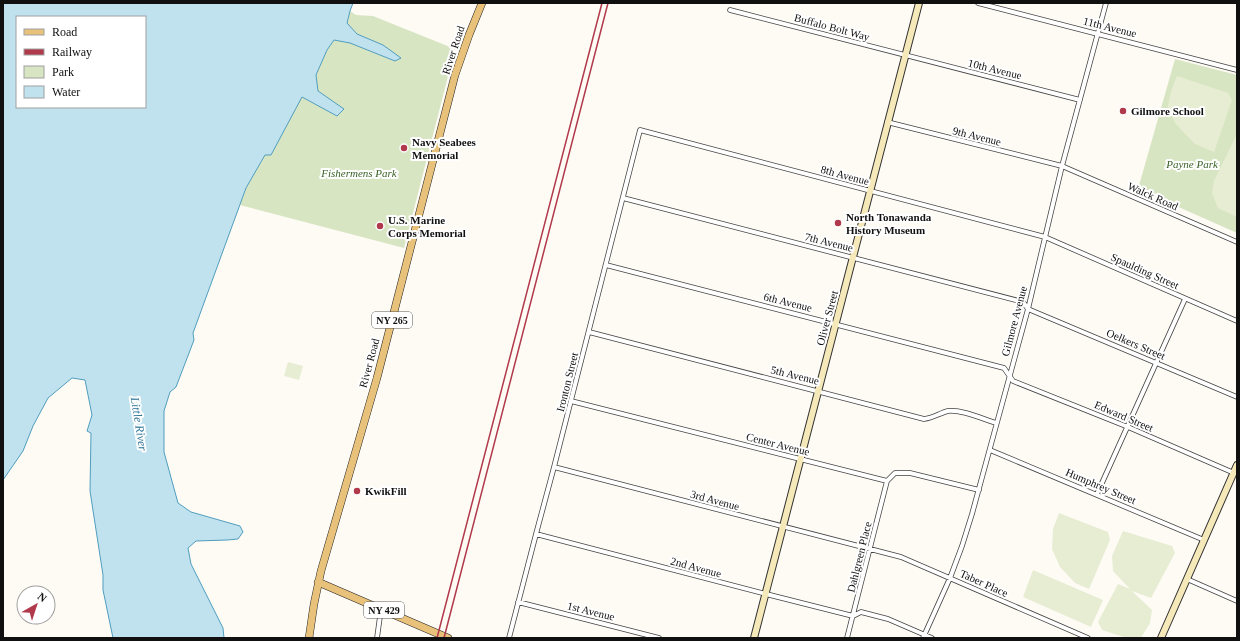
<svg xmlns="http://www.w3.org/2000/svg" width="1240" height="641" viewBox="0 0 1240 641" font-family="'Times New Roman',serif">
<rect width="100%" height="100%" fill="#fefbf5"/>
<!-- green -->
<path fill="#d8e5c2" d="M 350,11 L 356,15 L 373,16 L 455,49 L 404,248 L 240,205 L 246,188 L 265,155 L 271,155 L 302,96 L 337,116 L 343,109 L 318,91 L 316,75 L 327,50 L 334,40 L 350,43 L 383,45 L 357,34 L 347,23 Z
M 1175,59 L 1237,75 L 1237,233 L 1138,189 Z"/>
<!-- pitch -->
<path fill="#e7edd2" d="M 1177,76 L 1228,93 L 1232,100 L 1214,152 L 1195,144 L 1175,123 L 1168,106 L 1171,91 Z
M 1237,134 L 1237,217 L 1218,208 L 1212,193 L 1214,181 Z
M 288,362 L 303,366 L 299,380 L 284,376 Z
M 1059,513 L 1108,532 L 1110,540 L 1089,589 L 1075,583 L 1060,567 L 1052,549 L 1053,529 Z
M 1123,531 L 1172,546 L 1175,553 L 1151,598 L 1132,591 L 1152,610 L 1150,623 L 1141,638 L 1127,638 L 1102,630 L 1098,622 L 1118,584 L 1130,589 L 1113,571 L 1112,556 Z
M 1033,570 L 1103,600 L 1091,627 L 1023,597 Z"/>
<!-- water -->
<path fill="#c0e2ef" stroke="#509dbd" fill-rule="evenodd" d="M 3,3 L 353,3 L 350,11 L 347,23 L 357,34 L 383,45 L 401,58 L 395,61 L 350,43 L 334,40 L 327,50 L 316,75 L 318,91 L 344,109 L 337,116 L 302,97 L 271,155 L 265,155 L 246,188 L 193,333 L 194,340 L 176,387 L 170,392 L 164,411 L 164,452 L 178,503 L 191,512 L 240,526 L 243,532 L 238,539 L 227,540 L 196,541 L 188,548 L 191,564 L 223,628 L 224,638 L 113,638 L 103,590 L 103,575 L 90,491 L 91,433 L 87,431 L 92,415 L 85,380 L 72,378 L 48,398 L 33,426 L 23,451 L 3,480 ZM 17,17 L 145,17 L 145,107 L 17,107 Z"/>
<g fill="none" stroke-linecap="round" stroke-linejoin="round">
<defs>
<path id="street" d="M 978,3 L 1237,70
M 730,10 L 1080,100
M 887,122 L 1062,166 L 1237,242
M 623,198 L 1023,302 L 1028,309 L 1237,397
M 606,265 L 1004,368 L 1013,381 L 1128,427 L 1234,473
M 589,332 L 924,419 C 933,418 940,413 948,411 C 961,409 983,419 996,423
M 571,401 L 887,481 L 895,473 L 910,473 L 979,490
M 990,450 L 1204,540
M 554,467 L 901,557 L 1088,638
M 1097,494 L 1185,299
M 536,534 L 766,594 L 853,616 L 861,612 L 888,619 L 932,638
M 1187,579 L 1237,601
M 518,602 L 659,638
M 377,638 L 381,609
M 509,638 L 536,534 L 554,467 L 640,130 L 1045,237 L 1237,321
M 847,638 L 887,481
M 923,638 L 950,578 L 962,546 L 972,514 L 1028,309 L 1062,166 L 1106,3"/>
<path id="secondary" d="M 754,638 L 919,3
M 1161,638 L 1237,465"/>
<path id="primary" d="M 318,582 L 448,638
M 309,638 L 314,604 L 321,571 L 377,378 L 455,75 L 469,35 L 482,3"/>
</defs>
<!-- street casing -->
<use href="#street" stroke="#434343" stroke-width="5.5"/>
<!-- secondary casing -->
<use href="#secondary" stroke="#323232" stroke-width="8"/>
<!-- primary casing -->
<use href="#primary" stroke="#212121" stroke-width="8"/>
<!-- street -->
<use href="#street" stroke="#fff" stroke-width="4"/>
<!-- secondary -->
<use href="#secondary" stroke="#f5e8b9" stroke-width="6"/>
<!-- primary -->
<use href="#primary" stroke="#e8c27b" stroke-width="7"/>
<!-- rail -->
<path stroke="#b0394b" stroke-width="1.5" d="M 437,638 L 602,3
M 444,638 L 608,3"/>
</g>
<!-- markers -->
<g fill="#b0394b" stroke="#fff" stroke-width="1.5">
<circle cx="1123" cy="111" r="4"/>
<circle cx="404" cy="148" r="4"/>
<circle cx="838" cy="223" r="4"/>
<circle cx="380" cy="226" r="4"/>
<circle cx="357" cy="491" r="4"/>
</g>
<g text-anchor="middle" stroke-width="4" stroke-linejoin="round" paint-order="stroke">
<!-- shield labels -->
<g fill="#fff" stroke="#585858" stroke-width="1">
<rect x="372" y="312" width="40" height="16" rx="3"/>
<rect x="364" y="602" width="40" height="16" rx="3"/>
</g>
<g font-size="10" font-weight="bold" fill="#101010">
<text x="392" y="324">NY 265</text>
<text x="384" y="614">NY 429</text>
</g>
<!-- street labels -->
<g font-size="11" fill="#101010" stroke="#fff">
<text transform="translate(832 27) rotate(15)" y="4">Buffalo Bolt Way</text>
<text transform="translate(1110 27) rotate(14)" y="4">11th Avenue</text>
<text transform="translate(453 50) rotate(-72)" y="4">River Road</text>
<text transform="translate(995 69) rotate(14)" y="4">10th Avenue</text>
<text transform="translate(977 136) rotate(14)" y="4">9th Avenue</text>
<text transform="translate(845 175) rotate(15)" y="4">8th Avenue</text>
<text transform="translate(1153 196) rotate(24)" y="4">Walck Road</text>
<text transform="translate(829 242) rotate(14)" y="4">7th Avenue</text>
<text transform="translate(1145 271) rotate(24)" y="4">Spaulding Street</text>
<text transform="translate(788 302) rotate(14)" y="4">6th Avenue</text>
<text transform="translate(827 318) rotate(-75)" y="4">Oliver Street</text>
<text transform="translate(1014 321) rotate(-75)" y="4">Gilmore Avenue</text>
<text transform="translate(1136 344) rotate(23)" y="4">Oelkers Street</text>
<text transform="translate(369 363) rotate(-75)" y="4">River Road</text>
<text transform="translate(795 375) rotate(14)" y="4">5th Avenue</text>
<text transform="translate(567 382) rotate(-76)" y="4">Ironton Street</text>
<text transform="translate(1124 416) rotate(23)" y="4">Edward Street</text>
<text transform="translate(778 444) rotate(14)" y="4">Center Avenue</text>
<text transform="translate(1101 486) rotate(23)" y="4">Humphrey Street</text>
<text transform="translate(715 500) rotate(15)" y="4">3rd Avenue</text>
<text transform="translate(859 557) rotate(-76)" y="4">Dahlgreen Place</text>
<text transform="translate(696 567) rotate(15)" y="4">2nd Avenue</text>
<text transform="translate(984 583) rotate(24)" y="4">Taber Place</text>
<text transform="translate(591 611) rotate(14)" y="4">1st Avenue</text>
</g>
<!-- poi labels -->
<g font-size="11" font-weight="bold" fill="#101010" stroke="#fff" text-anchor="start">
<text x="1131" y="115">Gilmore School</text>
<text x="412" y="146">Navy Seabees<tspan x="412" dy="13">Memorial</tspan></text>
<text x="846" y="221">North Tonawanda<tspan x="846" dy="13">History Museum</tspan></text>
<text x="388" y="224">U.S. Marine<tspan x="388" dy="13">Corps Memorial</tspan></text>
<text x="365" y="495">KwikFill</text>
</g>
<!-- park labels -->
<g font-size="11" font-style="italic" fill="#396128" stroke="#fff">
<text x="1192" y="168">Payne Park</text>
<text x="359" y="177">Fishermens Park</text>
</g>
<!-- water labels -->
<g font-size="12" font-style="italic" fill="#287094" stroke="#fff">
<text transform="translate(139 424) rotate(81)" y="4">Little River</text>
</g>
</g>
<!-- border -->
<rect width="1240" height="641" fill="none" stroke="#101010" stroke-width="8"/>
<!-- legend -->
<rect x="16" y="16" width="130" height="92" fill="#ffffff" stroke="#9f9f9f"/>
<rect x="24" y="29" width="20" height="6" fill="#e8c27b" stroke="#9f9f9f"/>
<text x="52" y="36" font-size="12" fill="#101010">Road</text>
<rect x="24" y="49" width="20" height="6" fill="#b0394b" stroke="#9f9f9f"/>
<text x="52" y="56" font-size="12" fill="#101010">Railway</text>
<rect x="24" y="66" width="20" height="12" fill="#d8e5c2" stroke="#9f9f9f"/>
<text x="52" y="76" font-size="12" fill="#101010">Park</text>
<rect x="24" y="86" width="20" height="12" fill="#c0e2ef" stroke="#9f9f9f"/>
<text x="52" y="96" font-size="12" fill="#101010">Water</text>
<!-- north arrow -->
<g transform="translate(36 605) rotate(39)"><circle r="19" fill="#ffffff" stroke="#9f9f9f"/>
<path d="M0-3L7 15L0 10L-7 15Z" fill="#b0394b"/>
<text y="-6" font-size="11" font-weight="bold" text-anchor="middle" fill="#101010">N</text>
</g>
</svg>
